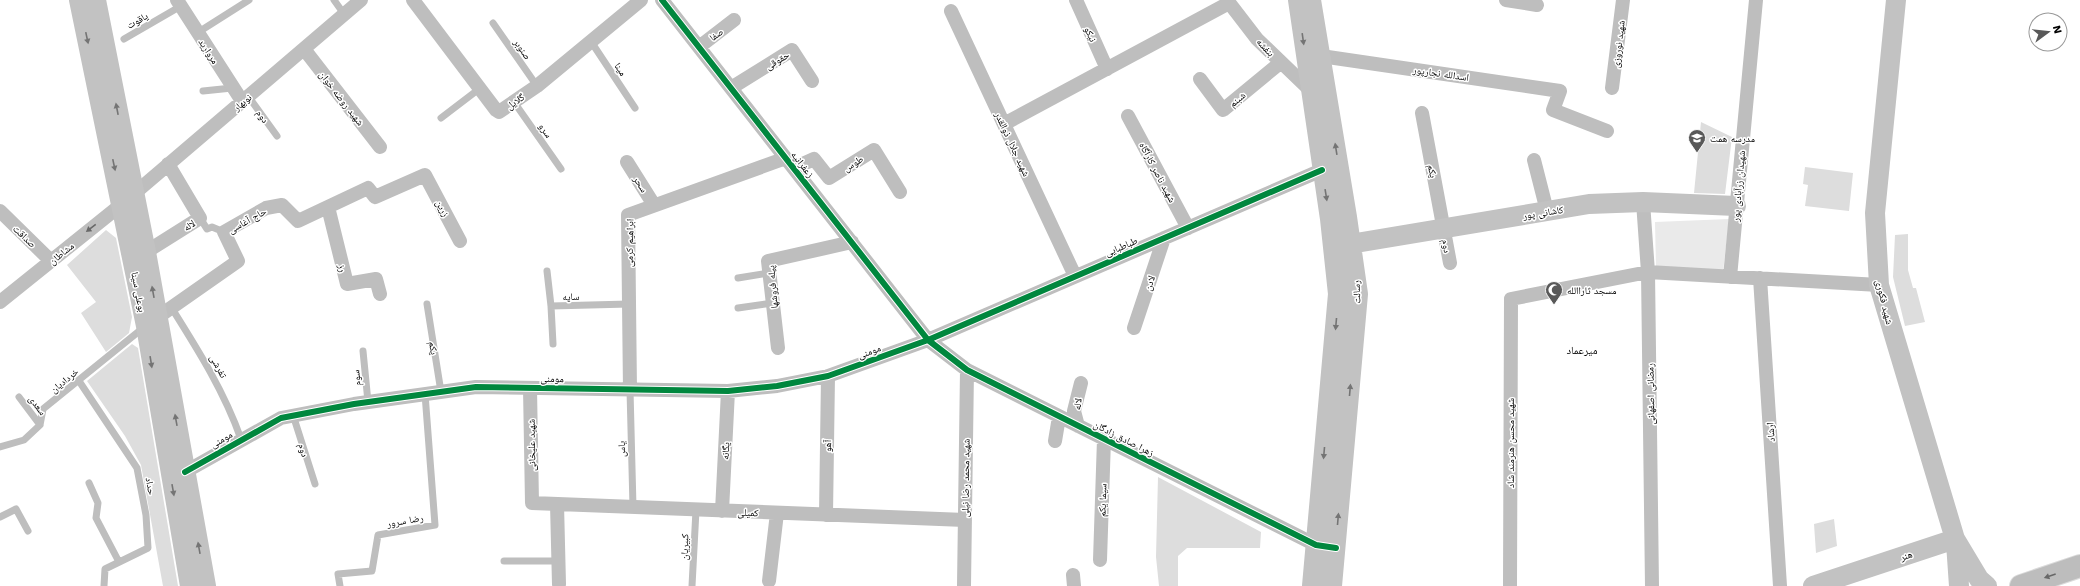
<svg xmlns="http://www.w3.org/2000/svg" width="2080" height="586" viewBox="0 0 2080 586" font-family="'Work Sans','Noto Naskh Arabic',sans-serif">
<rect width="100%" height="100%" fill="#fff"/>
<!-- green -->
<path fill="#eaeaea" d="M 1729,219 L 1723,272 L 1656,267 L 1655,222 Z"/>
<!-- building -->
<path fill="#ddd" d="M 1701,122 L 1732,137 L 1725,194 L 1694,193 Z
M 1805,167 L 1853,173 L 1849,211 L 1805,206 L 1808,185 L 1803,184 Z
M 106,230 L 116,238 L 132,317 L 129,333 L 106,352 L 81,313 L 96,302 L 67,265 Z
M 1908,234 L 1908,270 L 1913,288 L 1916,288 L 1925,322 L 1905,326 L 1893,277 L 1895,235 Z
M 132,344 L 138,348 L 178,586 L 163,586 L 141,465 L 125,436 L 87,381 Z
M 1158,477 L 1261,532 L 1260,548 L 1187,548 L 1178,556 L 1178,586 L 1159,586 L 1156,557 Z
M 1834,519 L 1837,546 L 1816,553 L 1814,524 Z"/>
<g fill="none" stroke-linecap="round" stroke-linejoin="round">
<defs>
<path id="primary" d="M 2021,586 L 2080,566"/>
</defs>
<!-- primary casing -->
<use href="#primary" stroke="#dbdbdb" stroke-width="24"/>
<!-- lane -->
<path stroke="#bebebe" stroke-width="7" d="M 334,0 L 344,14
M 493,23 L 537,86
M 197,33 L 249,0
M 124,39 L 181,6
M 590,40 L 635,108
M 203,91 L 232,88
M 248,96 L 277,136
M 514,102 L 561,169
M 441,118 L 479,89
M 200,218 L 207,229 L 212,227 L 224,232
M 547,271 L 551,306 L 629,304
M 738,278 L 769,273
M 427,304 L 441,392
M 551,306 L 553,344
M 171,307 C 198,350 224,391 241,439
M 738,308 L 773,303
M 363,351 L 368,402
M 79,381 L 137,468 L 146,515 L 148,548 L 105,569 L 104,586
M 630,390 L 633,507
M 19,397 L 40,425
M 293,415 L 315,484
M 0,447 L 24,440 L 40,425 L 43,409 L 143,328
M 89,483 L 98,503 L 96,518 L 119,562
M 0,517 L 16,509 L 28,531
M 504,561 L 558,561
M 340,586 L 338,574 L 372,571 L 378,535 L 435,525 L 425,394
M 692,586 L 696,510"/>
<!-- street -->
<path stroke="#bebebe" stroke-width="14" d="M 177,0 L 242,101
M 413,0 L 496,110 L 499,112 L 537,86 L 641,0
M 662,0 L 928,340 L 967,370 L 1316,545 L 1324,546
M 1076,0 L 1107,69
M 1227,0 L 1257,39 L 1310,90
M 1506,0 L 1537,5
M 951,11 L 1075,276
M 699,47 L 734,20
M 304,49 L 380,147
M 1321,56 L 1560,91 L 1553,110 L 1607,131
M 1200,79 L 1223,110 L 1280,63
M 731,88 L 792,50 L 812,81
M 1612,88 L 1623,0
M 1422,113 L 1450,263
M 1128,116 L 1188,228
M 1004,124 L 1229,3
M 1534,160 L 1547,211
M 627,162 L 654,205
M 794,168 L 814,159 L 829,178 L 874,150 L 900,192
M 1643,202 L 1648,272 L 1652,586
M 328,207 L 347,284 L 376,279 L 380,294
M 0,211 L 51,261
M 146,252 L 200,218 L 168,164
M 1730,277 L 1756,0
M 1760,278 L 1780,586
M 0,302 L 122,204 L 361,0
M 158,317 L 238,261 L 224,232 L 266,208 L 282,205 L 298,221 L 368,188 L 375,197 L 425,175 L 460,241
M 1134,328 L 1164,238
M 778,348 L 768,261 L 852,242
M 530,388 L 532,503 L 965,520
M 630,390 L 628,215 L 786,158
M 1078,426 L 1074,411 L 1081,383
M 1055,441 L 1059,417
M 185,472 L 281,418 L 354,404 L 476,387 L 728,391 L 777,386 L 828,376 L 928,340 L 1322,170
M 557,504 L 559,584
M 722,511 L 728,391
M 826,515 L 828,376
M 1100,560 L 1104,439
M 1073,575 L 1074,586
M 769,581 L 777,513
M 964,586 L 967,370
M 1510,586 L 1511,299 L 1648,272 L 1879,285"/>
<!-- secondary -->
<path stroke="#c2c2c2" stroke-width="20" d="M 79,0 L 146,326 L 190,586
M 96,0 L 146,252 L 206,586
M 1298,0 L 1330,219 L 1338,294 L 1312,586
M 1311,0 L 1347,217 L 1358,294 L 1332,586
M 1896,0 L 1875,213 L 1879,285 L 1955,539 L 1979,579 L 1987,586
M 1338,246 L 1589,204 L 1643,202 L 1736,206
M 1956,543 L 1959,586
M 1813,586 L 1955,539"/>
<!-- primary -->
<use href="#primary" stroke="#bdbdbd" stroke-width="22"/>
<defs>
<path id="cycleway" d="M 662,0 L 928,340 L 967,370 L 1316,545 L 1336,548
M 185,472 L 281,418 L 354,404 L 476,387 L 728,391 L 777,386 L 828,376 L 928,340 L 1322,170"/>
</defs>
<!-- cycleway casing -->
<use href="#cycleway" stroke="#fff" stroke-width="8"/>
<!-- cycleway -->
<use href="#cycleway" stroke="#00873e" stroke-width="6"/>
</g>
<!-- one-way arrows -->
<defs><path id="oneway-solid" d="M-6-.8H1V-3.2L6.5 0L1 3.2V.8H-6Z"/></defs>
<g fill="#747474">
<use href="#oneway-solid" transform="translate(87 38) rotate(78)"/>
<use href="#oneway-solid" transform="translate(1303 39) rotate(82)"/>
<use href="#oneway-solid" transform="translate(117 109) rotate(-101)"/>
<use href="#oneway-solid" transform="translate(1336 149) rotate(-99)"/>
<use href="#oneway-solid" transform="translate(114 165) rotate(78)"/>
<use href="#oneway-solid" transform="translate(1326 195) rotate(81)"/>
<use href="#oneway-solid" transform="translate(153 292) rotate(-100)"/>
<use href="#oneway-solid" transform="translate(1336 324) rotate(95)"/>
<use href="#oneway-solid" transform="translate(151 362) rotate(81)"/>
<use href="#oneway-solid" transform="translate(1350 390) rotate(-85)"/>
<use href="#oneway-solid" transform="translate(176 420) rotate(-100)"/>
<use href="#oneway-solid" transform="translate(1324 453) rotate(95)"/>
<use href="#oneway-solid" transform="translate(173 490) rotate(80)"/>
<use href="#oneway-solid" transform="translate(1338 519) rotate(-85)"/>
<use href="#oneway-solid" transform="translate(199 548) rotate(-100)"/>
</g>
<g fill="#686868">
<use href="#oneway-solid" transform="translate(91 228) rotate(142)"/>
<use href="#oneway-solid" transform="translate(2050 576) rotate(161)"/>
</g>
<!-- icons -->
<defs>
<symbol id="school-pin" viewBox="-11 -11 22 30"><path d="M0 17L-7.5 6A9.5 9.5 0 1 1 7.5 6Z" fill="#595959" stroke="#fff"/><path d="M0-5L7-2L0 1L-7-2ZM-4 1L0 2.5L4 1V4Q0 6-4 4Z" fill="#fff"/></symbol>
<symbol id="mosque-pin" viewBox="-11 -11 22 30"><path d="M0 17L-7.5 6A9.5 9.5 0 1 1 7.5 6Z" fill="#595959" stroke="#fff"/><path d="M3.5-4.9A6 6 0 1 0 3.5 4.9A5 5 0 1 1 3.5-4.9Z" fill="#fff"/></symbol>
</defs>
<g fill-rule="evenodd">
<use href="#school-pin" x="1687" y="128" width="20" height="27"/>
<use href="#mosque-pin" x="1544" y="280" width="20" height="27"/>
</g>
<g text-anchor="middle" stroke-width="3" stroke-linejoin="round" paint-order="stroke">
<!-- street labels -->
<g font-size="10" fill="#000" stroke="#fff">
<text transform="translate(137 20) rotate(-30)" y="4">یاقوت</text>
<text transform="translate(716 34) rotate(-37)" y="4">صفا</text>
<text transform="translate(1091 34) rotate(65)" y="4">نیکو</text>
<text transform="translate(1618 44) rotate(-83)" y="4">شهید نوروزی</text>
<text transform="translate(1266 47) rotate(47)" y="4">بنفشه</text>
<text transform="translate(523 49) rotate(55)" y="4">صنوبر</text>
<text transform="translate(209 51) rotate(57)" y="4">مروارید</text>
<text transform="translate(777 60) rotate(-31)" y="4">حقوقی</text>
<text transform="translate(621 69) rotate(57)" y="4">مینا</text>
<text transform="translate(1441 73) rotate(8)" y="4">اسدالله نجارپور</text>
<text transform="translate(342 98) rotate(52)" y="4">شهید روضه خوان</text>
<text transform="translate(1237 99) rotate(-40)" y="4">شبنم</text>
<text transform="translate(515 101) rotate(-35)" y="4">گلایل</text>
<text transform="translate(242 102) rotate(-40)" y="4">نوبهار</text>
<text transform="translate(263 116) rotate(55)" y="4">دوم</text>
<text transform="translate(546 130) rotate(55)" y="4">سرو</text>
<text transform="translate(1013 144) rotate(65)" y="4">شهید جلال ذوالقدر</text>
<text transform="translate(853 163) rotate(-32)" y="4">طوس</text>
<text transform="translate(803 164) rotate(52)" y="4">زعفرانیه</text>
<text transform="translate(1433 171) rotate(79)" y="4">یکم</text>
<text transform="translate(1158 172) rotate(62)" y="4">شهید ناصر کارآگاه</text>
<text transform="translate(641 184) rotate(58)" y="4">سحر</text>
<text transform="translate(1738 186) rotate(-85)" y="4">شهیدان زرآبادی پور</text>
<text transform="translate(443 208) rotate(62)" y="4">زرین</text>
<text transform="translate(1543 212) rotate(-9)" y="4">کاشانی پور</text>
<text transform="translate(247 220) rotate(-29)" y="4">حاج آغاسی</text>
<text transform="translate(189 225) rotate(-33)" y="4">لاله</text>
<text transform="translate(25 236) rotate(43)" y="4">صداقت</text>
<text transform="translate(629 243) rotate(-89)" y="4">ابراهیم کرمی</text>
<text transform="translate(1121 246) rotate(-23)" y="4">طباطبایی</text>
<text transform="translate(1447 246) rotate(81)" y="4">دوم</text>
<text transform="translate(61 253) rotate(-39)" y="4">مشاطان</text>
<text transform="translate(343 268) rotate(76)" y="4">رز</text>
<text transform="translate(1149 283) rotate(-72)" y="4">لادن</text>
<text transform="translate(772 287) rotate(-95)" y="4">پیله فروشها</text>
<text transform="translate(139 292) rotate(79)" y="4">بوعلی سینا</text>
<text transform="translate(1356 292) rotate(-93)" y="4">رسالت</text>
<text transform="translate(571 296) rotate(-2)" y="4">سایه</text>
<text transform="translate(1885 302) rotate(76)" y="4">شهید فکوری</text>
<text transform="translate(434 348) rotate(81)" y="4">یکم</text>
<text transform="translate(869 351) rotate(-20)" y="4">مومنی</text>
<text transform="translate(219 366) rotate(61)" y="4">تفرشی</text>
<text transform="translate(356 378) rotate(-96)" y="4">سوم</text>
<text transform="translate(552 378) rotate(1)" y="4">مومنی</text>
<text transform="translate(64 380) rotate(-39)" y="4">خردادیان</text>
<text transform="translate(1650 394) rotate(-91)" y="4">رمضانی اصفهانی</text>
<text transform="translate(1077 404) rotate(-82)" y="4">لاله</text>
<text transform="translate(38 405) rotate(53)" y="4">سعدی</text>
<text transform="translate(1770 432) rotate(-94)" y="4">ارشاد</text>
<text transform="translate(1124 438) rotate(27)" y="4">زهرا صادق زادگان</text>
<text transform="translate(221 439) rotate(-30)" y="4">مومنی</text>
<text transform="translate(1510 443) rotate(-90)" y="4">شهید محسن هنرمند شاد</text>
<text transform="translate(531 445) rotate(-91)" y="4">شهید علیخانی</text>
<text transform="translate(827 446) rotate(-89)" y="4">آهو</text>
<text transform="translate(621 449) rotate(-92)" y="4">یاس</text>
<text transform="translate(304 450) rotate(73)" y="4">دوم</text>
<text transform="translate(725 451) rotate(-87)" y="4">یگانه</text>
<text transform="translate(965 478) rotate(-89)" y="4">شهید محمد رضا نیلی</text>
<text transform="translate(151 486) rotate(79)" y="4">حداد</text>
<text transform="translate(1102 500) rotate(-88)" y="4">سیما یکم</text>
<text transform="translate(748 512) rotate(2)" y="4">کمیلی</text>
<text transform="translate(405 520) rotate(-10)" y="4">رضا سرور</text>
<text transform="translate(684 547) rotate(-88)" y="4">کبیریان</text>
<text transform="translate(1906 555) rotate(-18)" y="4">هنر</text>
</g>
<!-- poi labels -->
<g font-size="10" fill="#000" stroke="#fff" text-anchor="start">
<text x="1710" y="142">مدرسه همت</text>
<text x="1567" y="294">مسجد ثاراالله</text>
</g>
<!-- neighbourhood labels -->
<g font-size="11" fill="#000" stroke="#fff">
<text x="1582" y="354">میرعماد</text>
</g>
</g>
<!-- north arrow -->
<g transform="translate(2048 32) rotate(75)"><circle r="19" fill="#ffffff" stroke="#999999"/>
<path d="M0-3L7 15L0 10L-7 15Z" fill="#595959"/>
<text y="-6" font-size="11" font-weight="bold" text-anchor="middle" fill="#000000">N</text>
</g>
</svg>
